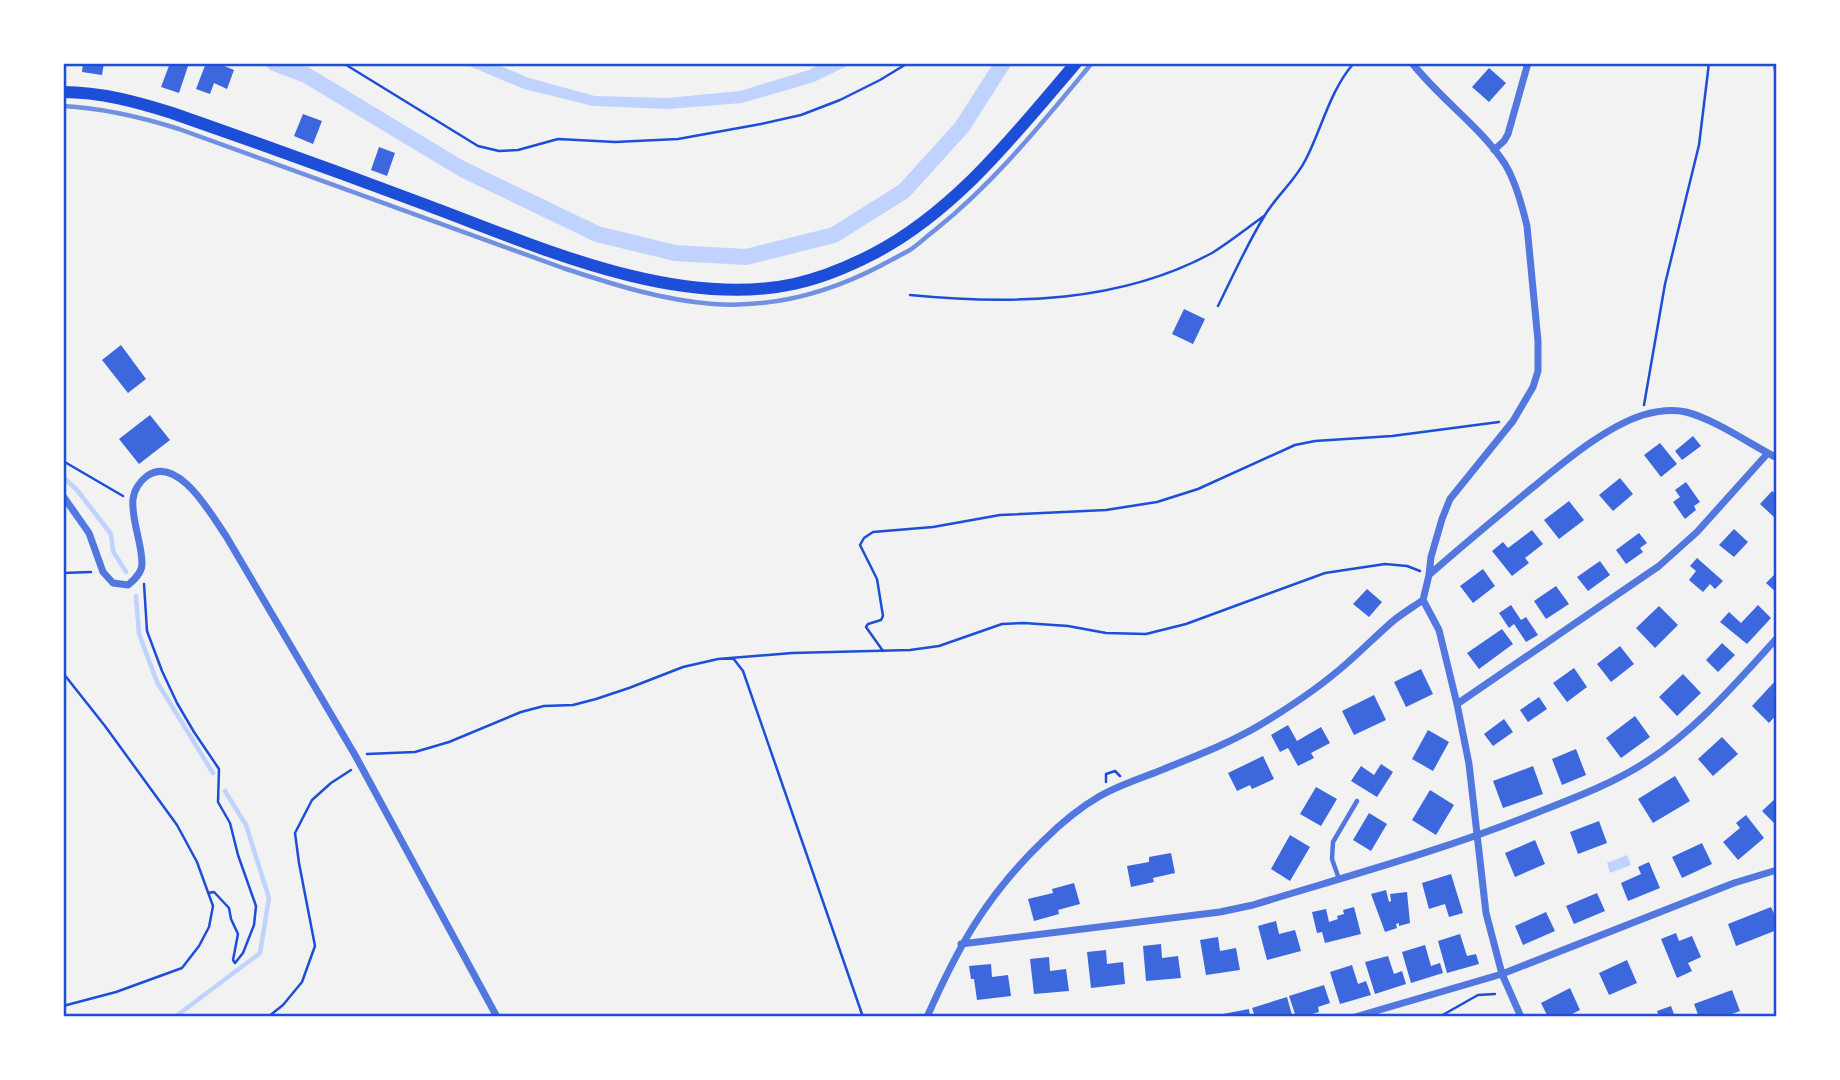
<svg xmlns="http://www.w3.org/2000/svg" width="1840" height="1080" viewBox="0 0 1840 1080" font-family="'Nunito Sans',sans-serif">
<rect width="100%" height="100%" fill="#f2f2f2"/>
<!-- water -->
<path fill="#bfd3fe" d="M 462,63 L 493,63 L 529,78 L 595,96 L 667,98 L 740,91 L 809,70 L 822,63 L 853,63 L 814,82 L 742,103 L 668,109 L 593,106 L 524,89 Z
M 1627,855 L 1631,865 L 1610,873 L 1607,863 Z"/>
<g fill="none" stroke-linecap="round" stroke-linejoin="round">
<!-- stream -->
<path stroke="#bfd3fe" stroke-width="4.5" d="M 63,477 L 77,490 L 111,534 L 113,551 L 126,572
M 136,596 L 139,634 L 157,682 L 213,773
M 175,1017 L 260,953 L 269,898 L 246,825 L 225,791"/>
<!-- canal -->
<path stroke="#bfd3fe" stroke-width="16" d="M 274,63 L 306,75 L 462,169 L 597,234 L 675,253 L 746,257 L 834,235 L 904,191 L 962,127 L 1003,63"/>
</g>
<!-- building -->
<path fill="#3d67dc" d="M 83,63 L 104,63 L 102,75 L 82,72 Z
M 170,63 L 189,63 L 179,93 L 161,87 Z
M 206,63 L 217,63 L 234,70 L 227,89 L 214,83 L 210,94 L 196,89 Z
M 1489,68 L 1506,83 L 1489,102 L 1472,87 Z
M 303,114 L 322,121 L 313,144 L 294,136 Z
M 379,147 L 395,153 L 387,176 L 371,170 Z
M 1184,309 L 1205,319 L 1193,344 L 1172,334 Z
M 121,345 L 146,379 L 128,393 L 102,360 Z
M 150,415 L 170,440 L 139,464 L 119,439 Z
M 1693,436 L 1701,446 L 1682,460 L 1675,451 Z
M 1660,443 L 1677,464 L 1661,477 L 1644,455 Z
M 1620,478 L 1633,494 L 1613,511 L 1599,495 Z
M 1686,482 L 1700,502 L 1694,506 L 1696,510 L 1685,519 L 1673,502 L 1680,497 L 1675,490 Z
M 1772,491 L 1777,495 L 1777,513 L 1774,517 L 1760,504 Z
M 1569,501 L 1584,520 L 1559,539 L 1544,520 Z
M 1734,529 L 1748,542 L 1734,557 L 1719,545 Z
M 1532,530 L 1543,544 L 1525,558 L 1529,563 L 1512,576 L 1492,551 L 1503,542 L 1508,548 Z
M 1639,533 L 1647,543 L 1640,548 L 1643,552 L 1626,564 L 1616,550 Z
M 1697,558 L 1723,581 L 1715,589 L 1710,584 L 1703,592 L 1689,580 L 1696,571 L 1690,566 Z
M 1600,561 L 1610,575 L 1588,591 L 1577,577 Z
M 1483,569 L 1495,586 L 1473,603 L 1460,586 Z
M 1774,575 L 1777,577 L 1777,593 L 1766,583 Z
M 1556,586 L 1569,604 L 1546,619 L 1534,601 Z
M 1367,589 L 1382,602 L 1369,617 L 1353,604 Z
M 1511,605 L 1521,620 L 1526,617 L 1538,635 L 1526,642 L 1514,624 L 1509,628 L 1499,613 Z
M 1758,605 L 1771,618 L 1747,644 L 1720,622 L 1729,612 L 1741,623 Z
M 1659,606 L 1678,625 L 1655,648 L 1636,628 Z
M 1502,629 L 1513,644 L 1479,669 L 1467,653 Z
M 1722,643 L 1735,655 L 1718,672 L 1706,660 Z
M 1620,646 L 1634,664 L 1611,682 L 1597,664 Z
M 1574,668 L 1587,687 L 1567,702 L 1553,683 Z
M 1421,669 L 1433,694 L 1406,707 L 1394,682 Z
M 1683,674 L 1701,693 L 1677,716 L 1659,697 Z
M 1777,679 L 1777,714 L 1769,723 L 1752,706 Z
M 1374,695 L 1386,720 L 1354,735 L 1342,711 Z
M 1539,697 L 1547,709 L 1528,722 L 1520,710 Z
M 1635,716 L 1650,737 L 1621,758 L 1606,738 Z
M 1504,719 L 1513,732 L 1493,746 L 1484,734 Z
M 1288,725 L 1297,741 L 1321,727 L 1330,743 L 1311,753 L 1314,758 L 1298,766 L 1288,748 L 1280,752 L 1271,735 Z
M 1428,730 L 1449,742 L 1433,771 L 1412,759 Z
M 1722,737 L 1738,754 L 1713,776 L 1698,759 Z
M 1576,749 L 1586,775 L 1562,785 L 1552,759 Z
M 1263,756 L 1274,779 L 1252,789 L 1250,785 L 1237,791 L 1228,773 Z
M 1381,764 L 1393,772 L 1377,797 L 1351,781 L 1361,766 L 1374,775 Z
M 1533,766 L 1543,794 L 1503,808 L 1493,781 Z
M 1675,776 L 1690,801 L 1653,823 L 1638,799 Z
M 1316,787 L 1337,799 L 1321,826 L 1300,814 Z
M 1430,790 L 1454,805 L 1436,835 L 1412,820 Z
M 1777,797 L 1777,826 L 1762,811 Z
M 1369,813 L 1387,824 L 1371,851 L 1353,840 Z
M 1746,815 L 1764,838 L 1738,860 L 1723,842 L 1740,828 L 1736,823 Z
M 1599,821 L 1607,843 L 1578,854 L 1570,832 Z
M 1290,835 L 1310,847 L 1290,881 L 1271,869 Z
M 1535,840 L 1545,864 L 1515,877 L 1505,853 Z
M 1702,843 L 1712,864 L 1682,878 L 1672,857 Z
M 1171,853 L 1175,873 L 1153,878 L 1154,882 L 1131,887 L 1127,866 L 1149,862 L 1149,857 Z
M 1649,862 L 1660,888 L 1628,901 L 1621,883 L 1641,874 L 1638,867 Z
M 1451,874 L 1463,913 L 1449,917 L 1445,904 L 1429,909 L 1422,883 Z
M 1074,883 L 1080,904 L 1058,910 L 1059,914 L 1034,921 L 1028,899 L 1053,893 L 1052,889 Z
M 1386,890 L 1389,902 L 1391,901 L 1390,894 L 1407,892 L 1410,923 L 1399,926 L 1399,923 L 1396,924 L 1397,928 L 1385,932 L 1371,894 Z
M 1597,893 L 1605,911 L 1574,924 L 1566,906 Z
M 1354,907 L 1361,934 L 1325,943 L 1322,932 L 1317,933 L 1312,912 L 1326,909 L 1329,922 L 1338,919 L 1337,916 L 1344,914 L 1343,910 Z
M 1771,907 L 1777,920 L 1777,930 L 1736,946 L 1728,924 Z
M 1546,912 L 1555,931 L 1523,945 L 1515,926 Z
M 1276,921 L 1279,934 L 1295,930 L 1301,951 L 1267,960 L 1258,926 Z
M 1676,933 L 1679,941 L 1692,936 L 1701,957 L 1688,963 L 1692,971 L 1677,978 L 1661,939 Z
M 1460,934 L 1467,956 L 1476,954 L 1479,964 L 1447,973 L 1438,941 Z
M 1218,937 L 1220,951 L 1236,948 L 1240,970 L 1206,975 L 1200,940 Z
M 1161,944 L 1162,958 L 1178,956 L 1181,978 L 1146,981 L 1143,946 Z
M 1425,945 L 1431,966 L 1440,963 L 1443,973 L 1411,983 L 1402,952 Z
M 1106,950 L 1107,964 L 1123,962 L 1125,984 L 1091,988 L 1087,952 Z
M 1388,956 L 1394,974 L 1402,971 L 1406,984 L 1375,994 L 1365,962 Z
M 1049,957 L 1050,971 L 1066,969 L 1069,991 L 1034,994 L 1030,959 Z
M 1627,960 L 1637,983 L 1609,995 L 1599,973 Z
M 991,964 L 992,977 L 1008,975 L 1011,996 L 977,1000 L 974,979 L 971,979 L 969,966 Z
M 1352,965 L 1358,984 L 1366,981 L 1371,995 L 1340,1004 L 1330,972 Z
M 1324,985 L 1330,1003 L 1318,1007 L 1319,1012 L 1302,1017 L 1296,1017 L 1289,996 Z
M 1570,988 L 1580,1010 L 1566,1017 L 1548,1017 L 1541,1003 Z
M 1732,990 L 1740,1011 L 1724,1017 L 1699,1017 L 1694,1004 Z
M 1287,997 L 1292,1015 L 1286,1017 L 1255,1017 L 1252,1008 Z
M 1671,1006 L 1675,1017 L 1659,1017 L 1657,1011 Z
M 1249,1009 L 1250,1017 L 1212,1017 L 1212,1016 Z"/>
<g fill="none" stroke-linecap="round" stroke-linejoin="round">
<!-- path -->
<path stroke="#1d4ed8" stroke-width="2.5" d="M 343,63 L 478,146 L 499,151 L 518,150 L 558,139 L 615,142 L 678,139 L 761,124 L 801,115 L 840,100 L 880,80 L 908,63
M 610,63 L 644,63
M 1774,63 L 1777,84
M 910,295 C 1012,305 1120,303 1212,253 C 1230,242 1247,228 1264,216
M 1218,306 C 1233,276 1247,244 1265,215 C 1277,195 1296,180 1306,159 C 1322,128 1330,90 1354,63
M 1644,405 L 1665,284 L 1699,145 L 1709,63
M 63,461 L 123,496
M 63,573 L 91,572
M 144,584 L 147,631 L 162,671 L 177,703 L 194,732 L 219,769 L 218,802 L 230,823 L 238,855 L 256,906 L 254,925 L 243,953 L 235,963 L 233,960 L 238,934 L 231,919 L 229,908 L 214,892 L 208,893
M 883,651 L 866,627 L 868,624 L 881,620 L 883,616 L 877,579 L 860,545 L 864,538 L 873,532 L 933,527 L 1000,515 L 1106,510 L 1157,502 L 1198,489 L 1295,445 L 1315,441 L 1392,436 L 1499,422
M 733,658 L 743,671 L 863,1017
M 63,673 L 105,726 L 177,825 L 197,862 L 213,906 L 209,927 L 199,946 L 182,968 L 116,992 L 63,1006
M 367,754 L 415,752 L 449,742 L 521,712 L 544,706 L 573,705 L 596,699 L 629,688 L 683,667 L 718,659 L 792,653 L 910,650 L 939,646 L 1002,624 L 1024,623 L 1068,626 L 1106,633 L 1146,634 L 1186,624 L 1325,573 L 1385,564 L 1407,566 L 1420,571
M 1106,782 L 1106,774 L 1115,771 L 1120,776
M 268,1017 L 283,1005 L 302,982 L 315,946 L 299,863 L 295,833 L 312,800 L 331,783 L 351,770
M 1439,1017 L 1478,995 L 1495,994"/>
<!-- service -->
<path stroke="#5277de" stroke-width="4.5" d="M 1339,879 L 1332,859 L 1333,842 L 1357,801"/>
<!-- minor -->
<path stroke="#5277de" stroke-width="7" d="M 1412,63 C 1440,99 1480,126 1505,164 C 1516,182 1522,205 1527,226 L 1538,341 L 1538,371 L 1533,387 L 1513,421 L 1450,499 L 1442,519 L 1431,557 L 1429,575 L 1423,600 L 1439,630 L 1457,704 L 1469,764 L 1486,913 L 1502,974 L 1521,1017
M 1494,150 L 1504,141 L 1508,134 L 1528,63
M 63,496 L 89,533 L 103,572 L 113,583 L 128,585 C 134,580 142,573 142,564 C 142,542 131,520 133,499 C 134,490 140,481 147,476 C 178,454 212,516 226,536 L 355,755 L 497,1017
M 1429,575 C 1463,545 1497,517 1532,488 C 1563,463 1605,427 1643,415 C 1657,411 1672,409 1686,412 C 1714,419 1750,444 1777,458
M 1457,704 L 1659,566 L 1697,532 L 1768,453
M 961,944 L 1220,912 L 1253,905 C 1348,876 1444,850 1536,813 C 1574,798 1612,784 1646,762 C 1697,729 1736,683 1777,638
M 927,1017 C 958,947 986,896 1042,842 C 1060,824 1079,808 1100,796 C 1119,785 1139,779 1159,771 C 1193,757 1228,744 1260,725 C 1290,707 1320,687 1346,664 C 1362,650 1377,635 1393,621 C 1403,613 1413,607 1423,600
M 1355,1017 L 1502,974 L 1734,883 L 1777,870"/>
<!-- secondary -->
<path stroke="#1d4ed8" stroke-width="12" d="M 63,92 C 101,92 137,102 172,113 C 255,142 338,172 421,203 C 532,244 673,310 794,284 C 821,278 848,267 873,254 C 956,211 1016,133 1076,63"/>
<!-- rail -->
<path stroke="#7290e2" stroke-width="4.5" d="M 63,106 C 103,108 141,117 179,129 L 563,268 C 612,284 661,300 713,304 C 772,308 829,293 882,265 C 891,260 901,255 910,250 C 919,244 927,236 935,230 C 995,182 1043,122 1092,63"/>
</g>
<!-- border -->
<rect width="1840" height="1080" fill="none" stroke="#ffffff" stroke-width="130"/>
<rect x="65" y="65" width="1710" height="950" fill="none" stroke="#1d4ed8" stroke-width="2.5"/>
</svg>
